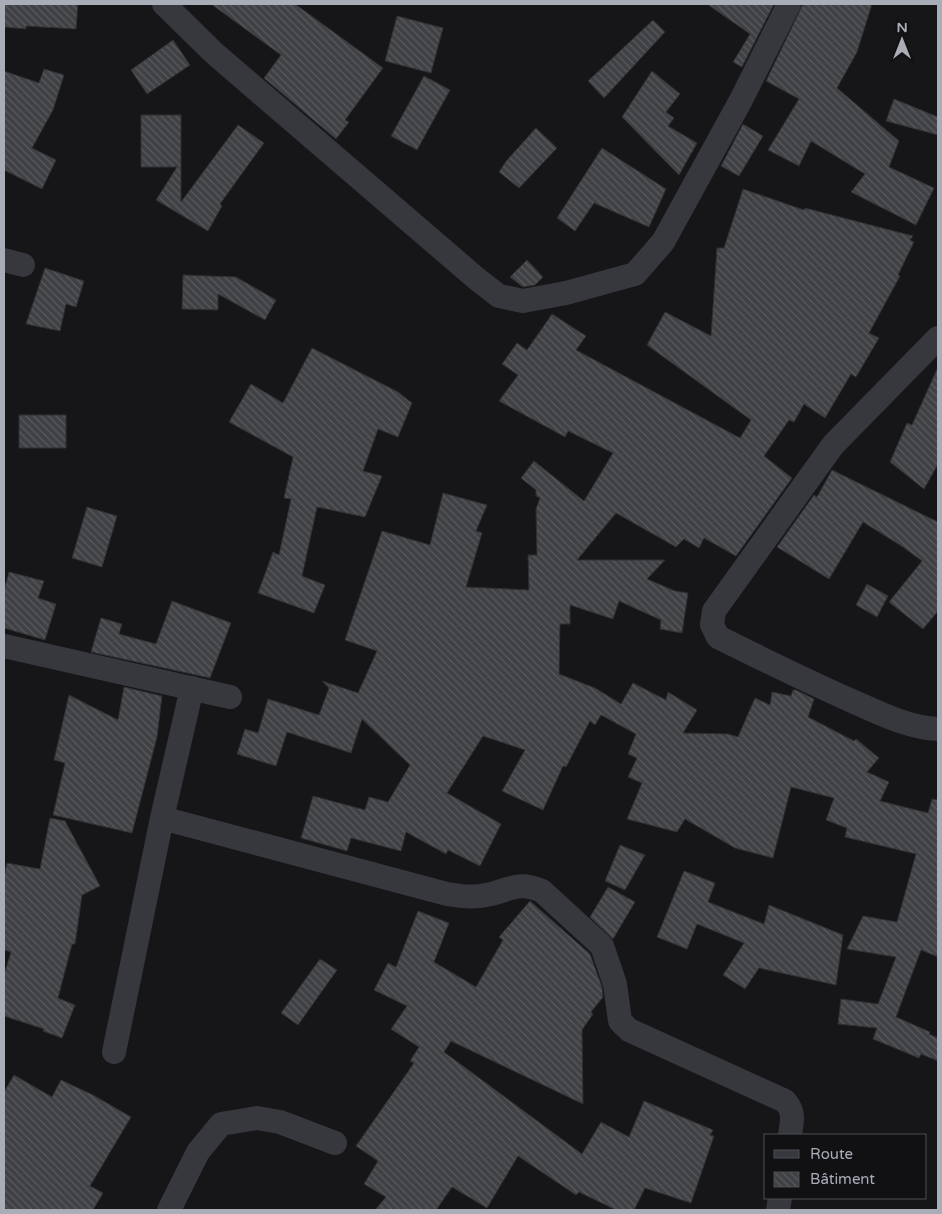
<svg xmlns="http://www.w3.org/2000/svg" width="942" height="1214" viewBox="0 0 942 1214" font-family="'Varela Round',sans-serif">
<defs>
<pattern id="building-back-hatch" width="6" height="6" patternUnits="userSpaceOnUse" patternTransform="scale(1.25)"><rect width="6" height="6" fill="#404145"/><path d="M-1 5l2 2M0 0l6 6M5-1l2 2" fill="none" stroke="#595a5e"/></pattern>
</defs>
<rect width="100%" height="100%" fill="#161618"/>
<!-- building -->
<path fill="url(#building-back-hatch)" stroke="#303034" d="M 4,4 L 78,4 L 76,29 L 26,26 L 26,29 L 4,27 Z
M 211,4 L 295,4 L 383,68 L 345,120 L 349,122 L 336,139 L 264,78 L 281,55 Z
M 707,4 L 774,4 L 742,67 L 733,62 L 750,34 Z
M 803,4 L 872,4 L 857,52 L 837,88 L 899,141 L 889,167 L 934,188 L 916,225 L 851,192 L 865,174 L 811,141 L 799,166 L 768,150 L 799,99 L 766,81 Z
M 397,16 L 443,28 L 431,73 L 385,61 Z
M 653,20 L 665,32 L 604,98 L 588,81 Z
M 173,40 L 190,65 L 147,94 L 131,70 Z
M 44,69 L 64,75 L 53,110 L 32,148 L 56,160 L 42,189 L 4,170 L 4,71 L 39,83 Z
M 652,71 L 680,94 L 666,112 L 674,118 L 668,126 L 697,143 L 679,175 L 622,117 Z
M 424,76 L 450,90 L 417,150 L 391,136 Z
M 894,99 L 938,117 L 938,135 L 886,121 Z
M 141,115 L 181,115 L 181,202 L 238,125 L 264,143 L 220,204 L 222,206 L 208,231 L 156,200 L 177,167 L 141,167 Z
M 743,124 L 763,136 L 739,176 L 721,166 Z
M 536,128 L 557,148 L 519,188 L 499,172 L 507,160 Z
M 602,148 L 666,189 L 649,227 L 594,203 L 575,231 L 557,218 Z
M 743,189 L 804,210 L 805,208 L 913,236 L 910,240 L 914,242 L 898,275 L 900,276 L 869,333 L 879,338 L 856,377 L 851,374 L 825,418 L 804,404 L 794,422 L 789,420 L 764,456 L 792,478 L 736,556 L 704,538 L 699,548 L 684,539 L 676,547 L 616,513 L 577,560 L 665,560 L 647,579 L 675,591 L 688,593 L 682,633 L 660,629 L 661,620 L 619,601 L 613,619 L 570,605 L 570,624 L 560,624 L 559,674 L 595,688 L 621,704 L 633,683 L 666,700 L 668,692 L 697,710 L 683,733 L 728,734 L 738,737 L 755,698 L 770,705 L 772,692 L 791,696 L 793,690 L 796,690 L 814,699 L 808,717 L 854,741 L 856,739 L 879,758 L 867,772 L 889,782 L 880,801 L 928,813 L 932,799 L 938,800 L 938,957 L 921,950 L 896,1017 L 930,1032 L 929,1034 L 938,1038 L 938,1061 L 921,1054 L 919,1058 L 873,1039 L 877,1028 L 838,1024 L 841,999 L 878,1004 L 896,957 L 847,949 L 863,916 L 897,922 L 916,854 L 845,837 L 847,828 L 826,820 L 834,798 L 791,787 L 773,858 L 735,848 L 685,819 L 677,832 L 627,819 L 642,783 L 628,777 L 637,758 L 628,754 L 636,734 L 601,715 L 595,725 L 590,721 L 566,767 L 563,766 L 543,810 L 502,791 L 525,750 L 483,736 L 447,793 L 501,824 L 480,866 L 448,850 L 446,854 L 406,832 L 401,851 L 351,838 L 347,851 L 301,838 L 313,796 L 365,810 L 369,797 L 388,802 L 410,765 L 362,719 L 351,753 L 287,732 L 276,766 L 237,754 L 245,729 L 258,733 L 268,699 L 319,715 L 329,688 L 322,681 L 358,693 L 377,651 L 345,640 L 382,531 L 430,545 L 443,493 L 487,505 L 476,531 L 482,533 L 466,587 L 529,590 L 528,555 L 537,555 L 536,509 L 540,498 L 536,496 L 536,490 L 521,478 L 534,461 L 584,501 L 613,453 L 568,431 L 565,437 L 499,401 L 518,375 L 502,364 L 517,343 L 527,350 L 552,314 L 586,336 L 576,350 L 740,438 L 751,420 L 647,345 L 665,312 L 711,336 L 717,248 L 724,248 Z
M 527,260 L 543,277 L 535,285 L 523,287 L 510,277 Z
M 45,268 L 84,281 L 76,307 L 66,304 L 60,331 L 26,324 Z
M 183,275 L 236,277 L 276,300 L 265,320 L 218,294 L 218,310 L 182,309 Z
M 312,348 L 398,392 L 412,403 L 398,437 L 378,429 L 363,471 L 382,476 L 365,517 L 317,507 L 302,576 L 325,585 L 314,613 L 258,593 L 273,552 L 279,555 L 291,499 L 284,498 L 293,457 L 229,422 L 251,384 L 283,403 Z
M 938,367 L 938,464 L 924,489 L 890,462 L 907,423 L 912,425 Z
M 19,415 L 66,415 L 66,448 L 19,448 Z
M 832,470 L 938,522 L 938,611 L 923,629 L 889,602 L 922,561 L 903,547 L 863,522 L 829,579 L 777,547 L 814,495 L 817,497 Z
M 87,507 L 117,516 L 102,567 L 72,558 Z
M 9,572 L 44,581 L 38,598 L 56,604 L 45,640 L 4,628 L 4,590 Z
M 867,584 L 888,596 L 877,617 L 856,605 Z
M 172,601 L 231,623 L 210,678 L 91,652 L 101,618 L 122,624 L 119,634 L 156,644 Z
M 124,687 L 162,696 L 157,737 L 132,833 L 53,815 L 65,763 L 54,760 L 69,695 L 118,720 Z
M 50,818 L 65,821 L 100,886 L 82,895 L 75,944 L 72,944 L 58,998 L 75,1005 L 62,1038 L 43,1031 L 44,1029 L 4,1016 L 4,975 L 11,952 L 4,950 L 4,876 L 7,863 L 40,869 Z
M 620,845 L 645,855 L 625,890 L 605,881 Z
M 684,871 L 715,883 L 708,902 L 764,924 L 769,905 L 843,935 L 836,985 L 759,968 L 745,989 L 723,975 L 744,943 L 697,924 L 687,949 L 657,937 Z
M 608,887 L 635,902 L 613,939 L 590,917 Z
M 530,901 L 590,954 L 602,987 L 603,997 L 591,1012 L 593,1014 L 582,1030 L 583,1104 L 451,1041 L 444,1052 L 582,1154 L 601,1122 L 629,1137 L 644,1101 L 713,1130 L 710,1135 L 714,1136 L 691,1203 L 645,1188 L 634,1210 L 616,1210 L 579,1192 L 576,1195 L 518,1156 L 487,1208 L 452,1187 L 436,1210 L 375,1210 L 386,1197 L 364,1184 L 378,1161 L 356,1146 L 414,1063 L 410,1061 L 419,1047 L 391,1029 L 407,1006 L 374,990 L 388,963 L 396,967 L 418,911 L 449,923 L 434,962 L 476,987 L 503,940 L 499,937 Z
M 320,959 L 337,970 L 298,1025 L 281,1013 Z
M 14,1075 L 52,1097 L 61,1080 L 93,1095 L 131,1117 L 90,1186 L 103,1193 L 93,1210 L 4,1210 L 4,1092 Z"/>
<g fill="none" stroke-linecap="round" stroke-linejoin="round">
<!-- street -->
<path stroke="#37383d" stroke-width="24" d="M 164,4 L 214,53 L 477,279 L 499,296 L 523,301 L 566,293 L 635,274 L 663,242 L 741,100 L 789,4
M 4,260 L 23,265
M 938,338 L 833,445 L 714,611 L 712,625 L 718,637 C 762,659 807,681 852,701 C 880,713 908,728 938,729
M 4,646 L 230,697
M 162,818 L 447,894 C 460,896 473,898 486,895 C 509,891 517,880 542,891 L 602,946 L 615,984 L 620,1021 L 629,1030 L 785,1101 C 795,1112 792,1121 790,1135
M 114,1052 L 162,818 L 192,688
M 169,1210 L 198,1152 L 221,1124 L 257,1118 L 280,1122 L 335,1143
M 778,1210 L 780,1198"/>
</g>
<!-- border -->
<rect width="942" height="1214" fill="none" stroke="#a8adb8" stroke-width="10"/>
<!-- legend -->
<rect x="764" y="1134" width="162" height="65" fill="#111113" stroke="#4d4f55"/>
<rect x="774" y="1150" width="25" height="8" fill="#37383d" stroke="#4d4f55"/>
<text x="810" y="1159" font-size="15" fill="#a8adb8">Route</text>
<rect x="774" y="1172" width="25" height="15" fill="url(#building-back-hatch)" stroke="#4d4f55"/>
<text x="810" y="1184" font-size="15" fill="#a8adb8">Bâtiment</text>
<!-- north arrow -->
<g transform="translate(902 40)" stroke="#111113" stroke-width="4" paint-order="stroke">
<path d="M0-4L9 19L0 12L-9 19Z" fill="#a8adb8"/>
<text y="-8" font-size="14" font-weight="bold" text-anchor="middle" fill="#a8adb8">N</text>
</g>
</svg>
